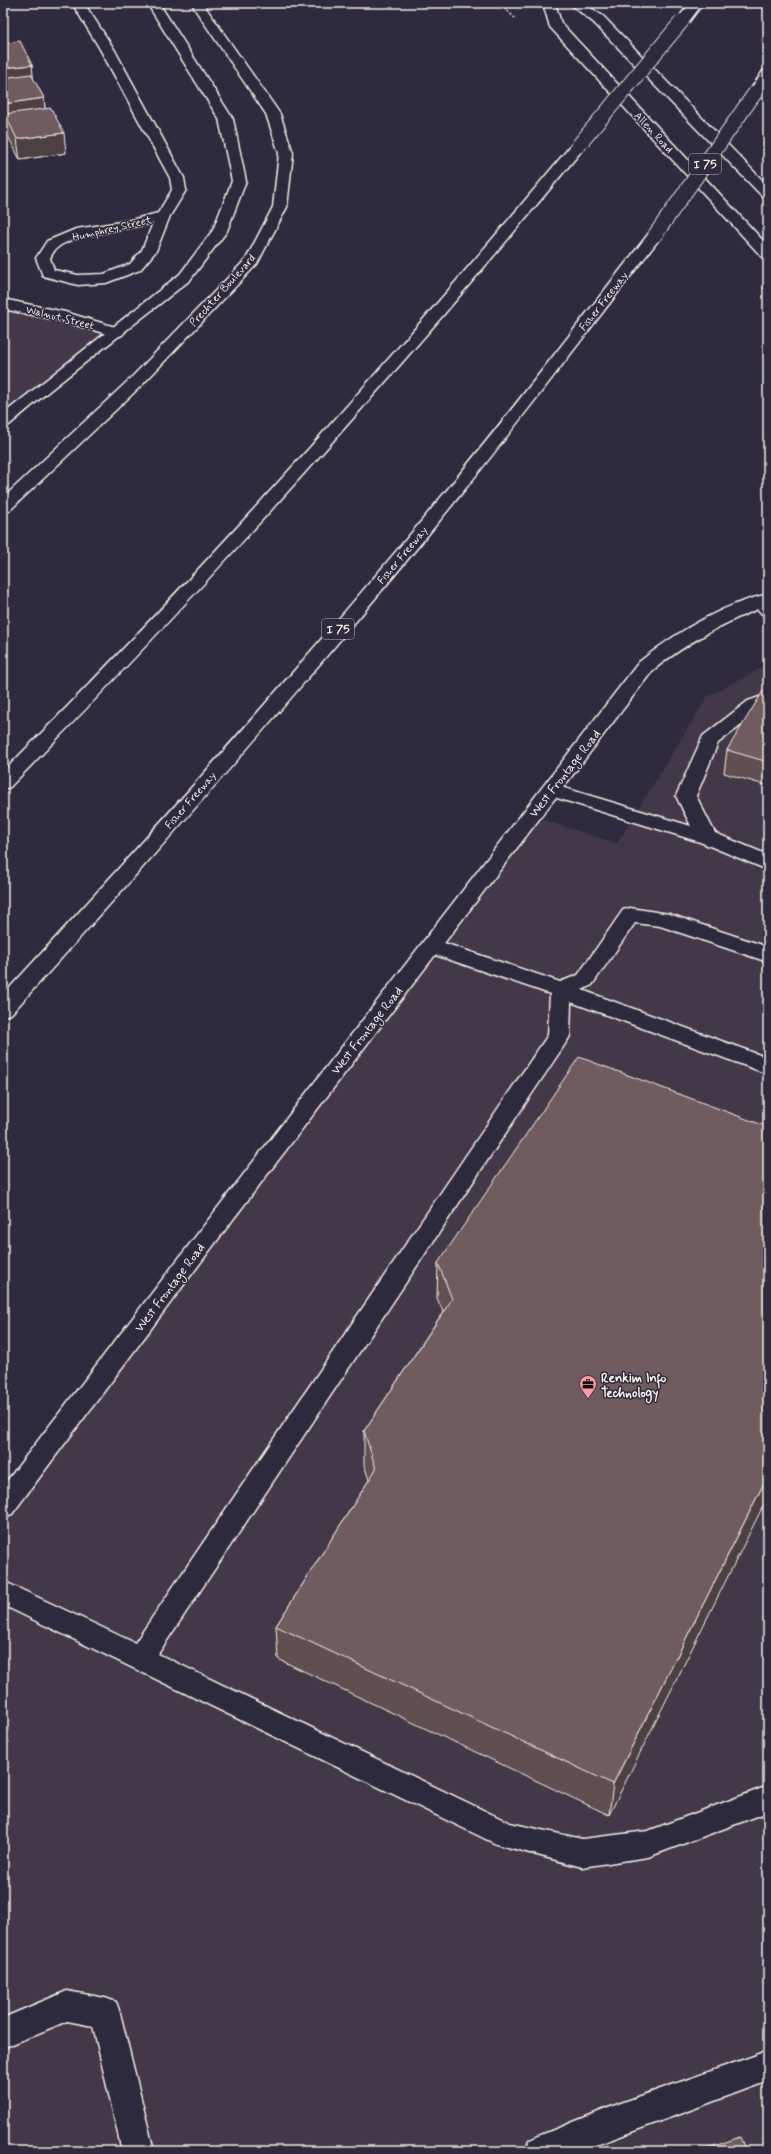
<svg xmlns="http://www.w3.org/2000/svg" width="771" height="2154" viewBox="0 0 771 2154" font-family="Mynerve,sans-serif">
<rect width="100%" height="100%" fill="#2f2a3d"/>
<filter id="ink" filterUnits="userSpaceOnUse"><feTurbulence type="fractalNoise" baseFrequency=".025" numOctaves="2"/><feDisplacementMap in="SourceGraphic" scale="8" xChannelSelector="R" yChannelSelector="G"/><feConvolveMatrix kernelMatrix="1 2 1 2 8 2 1 2 1" color-interpolation-filters="sRGB"/></filter>
<g filter="url(#ink)">
<!-- built -->
<path fill="#423947" d="M 3,304 L 117,332 L 3,422 Z
M 768,664 L 768,2151 L 3,2151 L 3,1506 L 531,816 L 691,867 L 617,843 L 707,697 Z"/>
<g fill="none" stroke-linecap="round" stroke-linejoin="round">
<defs>
<path id="lane" d="M 760,597 L 768,600 L 768,615 L 762,614 L 751,602 L 754,598 Z
M 768,694 L 768,707 L 762,709 L 718,743 L 696,796 L 715,833 L 768,855 L 768,870 L 700,842 L 544,794 L 541,790 L 544,786 L 551,784 L 691,826 L 676,796 L 703,736 L 748,701 Z
M 630,908 L 669,914 L 768,947 L 768,962 L 660,926 L 635,923 L 592,985 L 582,990 L 768,1058 L 768,1074 L 571,1002 L 570,1036 L 567,1041 L 158,1654 L 510,1823 L 582,1839 L 648,1831 L 768,1786 L 768,1812 L 648,1857 L 582,1867 L 496,1844 L 3,1605 L 3,1581 L 135,1643 L 548,1035 L 550,994 L 424,951 L 421,946 L 424,941 L 431,939 L 438,941 L 560,982 L 578,975 L 623,910 Z
M 67,1991 L 105,1998 L 116,2002 L 120,2013 L 154,2151 L 122,2151 L 93,2026 L 67,2021 L 3,2048 L 3,2018 Z
M 768,2051 L 768,2081 L 580,2151 L 525,2151 L 530,2140 L 541,2135 L 621,2103 Z"/>
<path id="street" d="M 72,3 L 84,3 L 114,49 L 184,178 L 186,190 L 170,216 L 156,251 L 140,270 L 106,283 L 78,285 L 43,276 L 36,258 L 47,241 L 76,229 L 127,221 L 158,213 L 172,190 L 170,178 L 100,49 ZM 153,223 L 142,250 L 130,264 L 104,274 L 78,275 L 54,270 L 50,258 C 52,255 54,250 57,248 C 70,235 132,228 153,223 Z
M 3,299 L 65,312 L 122,329 L 125,332 L 122,335 L 117,337 L 62,321 L 3,309 Z"/>
<path id="secondary" d="M 150,3 L 162,3 L 162,8 L 233,119 L 246,181 L 227,231 L 190,280 L 49,391 L 9,425 L 3,427 L 3,414 L 180,274 L 213,230 L 232,181 L 219,119 L 150,8 Z
M 193,3 L 205,3 L 206,8 L 280,114 L 293,153 L 287,207 L 257,264 L 142,385 L 9,511 L 3,512 L 3,498 L 130,379 L 246,259 L 273,207 L 279,153 L 266,114 L 194,8 Z
M 543,3 L 555,3 L 561,23 L 768,246 L 768,259 L 763,258 L 550,27 Z
M 569,3 L 583,3 L 603,16 L 768,186 L 768,198 L 763,197 L 593,22 Z
M 768,594 L 768,605 C 726,621 688,642 653,670 L 231,1222 L 12,1514 L 3,1517 L 3,1486 L 639,662 C 677,632 721,605 768,594 Z"/>
<path id="highway" d="M 690,3 L 703,3 L 687,24 L 677,24 L 676,21 Z
M 768,70 C 768,82 766,86 760,96 L 750,96 L 748,93 L 763,71 Z
M 578,142 L 583,143 L 585,146 L 583,149 C 401,370 210,583 10,787 L 3,789 L 3,772 C 203,571 392,361 573,143 Z
M 655,231 L 660,232 L 662,235 L 660,238 C 584,336 510,435 431,531 C 296,696 154,856 11,1014 L 3,1016 L 3,995 C 145,841 285,685 419,524 C 498,429 573,330 650,232 Z"/>
</defs>
<!-- lane casing -->
<use href="#lane" stroke="#f4f1e8" stroke-width="3"/>
<!-- street casing -->
<use href="#street" stroke="#f4f1e8" stroke-width="3"/>
<!-- secondary casing -->
<use href="#secondary" stroke="#f4f1e8" stroke-width="3"/>
<!-- highway casing -->
<use href="#highway" stroke="#f4f1e8" stroke-width="3"/>
<!-- path -->
<path stroke="#f4f1e8" stroke-width="1.5" stroke-dasharray="2 2" stroke-linecap="butt" d="M 499,3 L 516,19
M 763,287 L 768,293"/>
<!-- lane -->
<use href="#lane" fill="#2f2a3d" fill-rule="evenodd"/>
<!-- street -->
<use href="#street" fill="#2f2a3d" fill-rule="evenodd"/>
<!-- secondary -->
<use href="#secondary" fill="#2f2a3d" fill-rule="evenodd"/>
<!-- highway -->
<use href="#highway" fill="#2f2a3d" fill-rule="evenodd"/>
<defs>
<path id="highway-bridge" d="M 578,146 L 682,21
M 655,235 L 755,93"/>
</defs>
<!-- highway-bridge casing -->
<use href="#highway-bridge" stroke="#f4f1e8" stroke-width="16" stroke-linecap="butt"/>
<!-- highway-bridge -->
<use href="#highway-bridge" stroke="#2f2a3d" stroke-width="14"/>
</g>
<!-- wall -->
<path fill="#604f51" stroke="#f4f1e8" d="M 3,44 L 32,65 L 33,79 L 44,98 L 45,108 L 66,153 L 20,160 L 7,134 L 6,124 L 3,124 Z
M 768,693 L 768,786 L 724,773 L 727,750 Z
M 768,1127 L 609,1815 L 278,1659 L 276,1626 L 369,1480 L 364,1465 L 364,1431 L 443,1312 L 437,1298 L 438,1263 Z"/>
<!-- shaded-wall -->
<path fill="#4e4042" stroke="#f4f1e8" d="M 32,65 L 34,85 L 3,89 L 3,68 Z
M 44,98 L 46,119 L 5,114 L 6,124 L 3,124 L 3,104 Z
M 64,133 L 66,153 L 20,160 L 17,139 Z
M 768,1475 L 768,1496 L 609,1815 L 613,1784 Z"/>
<!-- building -->
<path fill="#705c5e" stroke="#f4f1e8" d="M 20,41 L 32,65 L 3,68 L 3,44 Z
M 31,74 L 44,98 L 3,104 L 3,78 Z
M 51,108 L 64,133 L 17,139 L 5,114 Z
M 763,691 L 768,693 L 768,762 L 727,750 Z
M 579,1057 L 768,1127 L 768,1475 L 613,1784 L 276,1626 L 376,1469 L 364,1431 L 452,1299 L 438,1263 Z
M 740,2137 L 746,2151 L 700,2151 Z
M 68,2147 L 69,2151 L 55,2151 Z"/>
</g>
<!-- icons -->
<defs>
<symbol id="office-pin" viewBox="-11 -11 22 30"><path d="M0 17L-7.5 6A9.5 9.5 0 1 1 7.5 6Z" fill="#ff9aa2" stroke="#2f2a3d"/><path d="M-6-3h4V-5.5h4V-3h4V5H-6ZM-1-4.5V-3h2v-1.5ZM-6 0V1H6V0Z" fill="#111"/></symbol>
</defs>
<g fill-rule="evenodd">
<use href="#office-pin" x="578" y="1374" width="20" height="27"/>
</g>
<g text-anchor="middle" stroke-width="3" stroke-linejoin="round" paint-order="stroke">
<!-- far-street labels -->
<g font-size="11" fill="#f4f1e8" stroke="#2f2a3d">
<text transform="translate(654 132) rotate(47)" y="4">Allen Road</text>
<text transform="translate(112 228) rotate(-13)" y="4">Humphrey Street</text>
<text transform="translate(222 290) rotate(-48)" y="4">Prechter Boulevard</text>
<text transform="translate(603 301) rotate(-52)" y="4">Fisher Freeway</text>
<text transform="translate(60 317) rotate(14)" y="4">Walnut Street</text>
<text transform="translate(402 555) rotate(-50)" y="4">Fisher Freeway</text>
<text transform="translate(190 800) rotate(-49)" y="4">Fisher Freeway</text>
</g>
<!-- shield labels -->
<g fill="#2f2a3d" stroke="#b9b5b5" stroke-width="1">
<rect x="689" y="154" width="32" height="20" rx="3"/>
<rect x="322" y="619" width="32" height="20" rx="3"/>
</g>
<g font-size="12" font-weight="bold" fill="#f4f1e8">
<text x="705" y="168">I 75</text>
<text x="338" y="633">I 75</text>
</g>
<!-- street labels -->
<g font-size="13" fill="#f4f1e8" stroke="#2f2a3d">
<text transform="translate(564 773) rotate(-52)" y="5">West Frontage Road</text>
<text transform="translate(366 1030) rotate(-52)" y="5">West Frontage Road</text>
<text transform="translate(169 1287) rotate(-53)" y="5">West Frontage Road</text>
</g>
<!-- poi labels -->
<g font-size="13" font-weight="bold" fill="#f4f1e8" stroke="#2f2a3d" text-anchor="start">
<text x="601" y="1382">Renkim Info<tspan x="601" dy="15">Technology</tspan></text>
</g>
</g>
<!-- margin -->
<rect width="771" height="2154" fill="none" stroke="#2f2a3d" stroke-width="16"/>
<rect x="8" y="8" width="755" height="2138" fill="none" stroke="#f4f1e8" stroke-width="1.5" filter="url(#ink)"/>
</svg>
